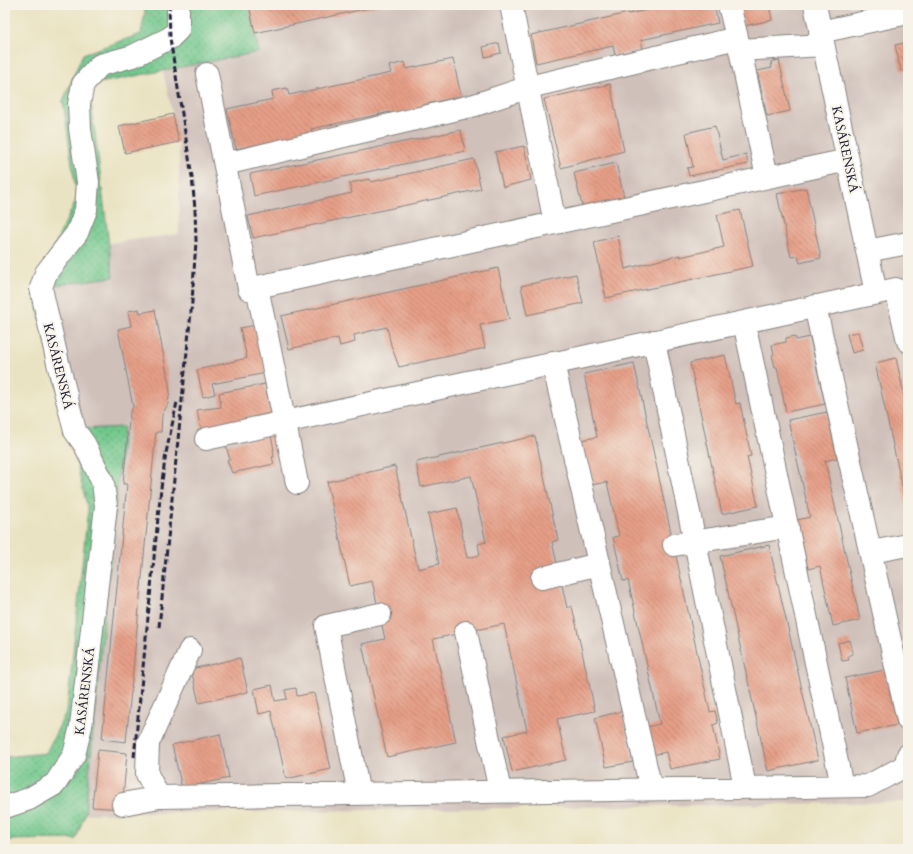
<svg xmlns="http://www.w3.org/2000/svg" width="913" height="854" viewBox="0 0 913 854" font-family="Cardo,serif">
<defs>
<pattern id="grass-dots" width="8" height="8" patternUnits="userSpaceOnUse"><rect width="8" height="8" fill="#71c78c"/><path d="M2 2h.1M6 6h.1" fill="none" stroke="#5ca174" stroke-width="1.8" stroke-linecap="round"/></pattern>
<pattern id="building-back-hatch" width="6" height="6" patternUnits="userSpaceOnUse"><rect width="6" height="6" fill="#e69f87"/><path d="M-1 5l2 2M0 0l6 6M5-1l2 2" fill="none" stroke="#ba8170"/></pattern>
</defs>
<rect width="100%" height="100%" fill="#f7f3e8"/>
<filter id="ink" filterUnits="userSpaceOnUse"><feTurbulence type="fractalNoise" baseFrequency=".025" numOctaves="2"/><feDisplacementMap in="SourceGraphic" scale="8" xChannelSelector="R" yChannelSelector="G"/><feConvolveMatrix kernelMatrix="1 2 1 2 8 2 1 2 1" color-interpolation-filters="sRGB"/></filter>
<filter id="wash" filterUnits="userSpaceOnUse"><feTurbulence type="fractalNoise" baseFrequency=".012" numOctaves="4" result="noise"/><feDisplacementMap in="SourceGraphic" scale="16" xChannelSelector="R" yChannelSelector="G"/><feGaussianBlur stdDeviation="0.9" result="paint"/><feColorMatrix in="noise" values="0 0 0 0 0 0 0 0 0 0 0 0 0 0 0 0 0 1.4 0 .05"/><feComposite in="paint" operator="in"/></filter>
<g filter="url(#wash)">
<rect width="100%" height="100%" fill="#eae3c3"/>
<!-- industrial -->
<path fill="#cfc0ba" d="M 249,5 L 908,5 L 908,802 L 85,814 L 123,428 L 83,429 L 49,286 L 113,277 L 109,243 L 179,234 L 179,142 L 163,71 L 211,62 Z"/>
<!-- grass -->
<path fill="url(#grass-dots)" stroke="#4a7464" d="M 146,5 L 249,5 L 259,52 L 89,85 L 113,277 L 49,286 L 83,429 L 123,427 L 85,814 L 76,839 L 5,840 L 5,757 L 46,753 L 67,710 L 88,509 L 33,291 L 77,198 L 63,101 L 83,54 L 141,34 Z"/>
<g id="blocks">
<!-- building -->
<path fill="url(#building-back-hatch)" d="M 249,5 L 378,5 L 378,6 L 255,33 Z
M 671,5 L 714,5 L 718,23 L 641,40 L 643,49 L 615,55 L 613,46 L 536,63 L 531,35 L 628,13 L 628,14 Z
M 739,5 L 769,5 L 772,20 L 744,26 Z
M 908,42 L 908,69 L 901,71 L 895,45 Z
M 499,43 L 501,53 L 485,57 L 483,47 Z
M 453,59 L 461,96 L 423,105 L 424,108 L 390,115 L 390,112 L 311,129 L 312,133 L 236,149 L 227,109 L 273,99 L 272,91 L 287,88 L 289,95 L 391,73 L 389,66 L 405,62 L 406,69 Z
M 779,60 L 790,111 L 767,116 L 757,71 L 772,68 L 771,62 Z
M 610,84 L 624,151 L 561,168 L 544,99 Z
M 173,114 L 179,142 L 125,153 L 119,126 Z
M 715,126 L 723,160 L 746,154 L 748,164 L 689,176 L 687,168 L 693,167 L 686,133 Z
M 461,130 L 465,151 L 254,196 L 250,174 Z
M 524,146 L 531,180 L 503,187 L 495,152 Z
M 474,159 L 481,189 L 253,238 L 248,216 L 352,193 L 350,183 L 370,179 L 371,182 Z
M 616,163 L 625,201 L 583,210 L 574,173 Z
M 806,188 L 821,258 L 800,263 L 798,256 L 791,257 L 777,194 Z
M 740,210 L 753,266 L 606,298 L 594,242 L 618,236 L 625,269 L 680,255 L 680,257 L 724,247 L 717,215 Z
M 498,268 L 509,319 L 480,325 L 485,348 L 399,367 L 391,345 L 387,327 L 354,335 L 355,342 L 340,346 L 338,338 L 289,349 L 281,316 Z
M 576,274 L 583,303 L 527,315 L 521,286 Z
M 139,309 L 140,313 L 155,310 L 170,390 L 168,404 L 162,415 L 161,432 L 156,432 L 126,742 L 102,739 L 127,484 L 123,484 L 130,412 L 133,407 L 118,329 L 131,326 L 128,311 Z
M 256,325 L 266,373 L 212,384 L 215,394 L 203,397 L 197,370 L 247,358 L 240,328 Z
M 858,332 L 863,350 L 852,353 L 847,334 Z
M 795,336 L 796,340 L 810,337 L 825,404 L 786,412 L 777,367 L 775,367 L 772,355 L 774,354 L 772,345 L 786,342 L 786,338 Z
M 725,355 L 736,404 L 740,403 L 751,456 L 747,457 L 758,506 L 722,514 L 690,363 Z
M 896,358 L 908,413 L 907,509 L 875,363 Z
M 634,363 L 710,712 L 715,711 L 718,723 L 713,725 L 720,759 L 670,769 L 666,752 L 652,755 L 646,727 L 660,724 L 628,580 L 623,581 L 613,537 L 619,536 L 607,482 L 591,485 L 581,440 L 597,437 L 584,374 Z
M 265,384 L 272,417 L 201,430 L 197,410 L 221,407 L 219,393 Z
M 827,412 L 837,458 L 825,461 L 860,620 L 833,626 L 820,566 L 808,569 L 797,520 L 810,517 L 788,420 Z
M 271,435 L 274,450 L 273,450 L 274,457 L 272,457 L 274,464 L 232,473 L 227,460 L 230,460 L 226,445 Z
M 535,436 L 558,540 L 552,542 L 561,581 L 567,608 L 572,606 L 595,711 L 557,719 L 566,760 L 512,772 L 504,736 L 527,731 L 504,624 L 433,639 L 456,742 L 387,757 L 362,644 L 385,639 L 372,581 L 350,586 L 327,482 L 395,466 L 418,569 L 439,564 L 428,514 L 457,508 L 467,558 L 480,555 L 478,544 L 486,542 L 471,476 L 421,487 L 416,462 Z
M 769,545 L 818,760 L 768,771 L 720,556 Z
M 850,640 L 853,654 L 848,656 L 849,660 L 842,661 L 838,643 Z
M 240,658 L 248,692 L 199,703 L 191,669 Z
M 885,670 L 897,725 L 857,733 L 845,678 Z
M 272,685 L 275,701 L 287,699 L 285,690 L 296,688 L 297,696 L 314,693 L 331,769 L 286,779 L 271,711 L 259,714 L 254,689 Z
M 622,711 L 633,762 L 606,767 L 595,718 Z
M 220,734 L 229,778 L 182,788 L 172,745 Z
M 98,750 L 127,753 L 122,809 L 92,807 Z"/>
</g>
</g>
<g filter="url(#ink)">
<use href="#blocks" fill-opacity="0" stroke="#86827f" stroke-width="1"/>
<g fill="none" stroke-linecap="round" stroke-linejoin="round">
<defs>
<path id="minor" d="M 511,5 L 555,223
M 729,5 L 740,50
M 815,5 L 876,293
M 820,32 L 908,13
M 207,74 L 249,289 L 257,287
M 225,164 L 475,105 L 529,87 L 737,38
M 767,177 L 740,50 L 823,45
M 867,251 L 908,243
M 815,306 L 908,720
M 744,322 L 842,786
M 654,341 L 745,787
M 553,363 L 651,789
M 206,439 L 896,289 L 908,341
M 297,483 L 257,287 L 848,160
M 674,545 L 788,527
M 871,552 L 908,545
M 542,578 L 599,564
M 466,632 L 500,791
M 190,650 L 148,743 L 147,774 L 159,797 L 868,786 L 905,766 L 908,755
M 359,794 L 326,626 L 380,614
M 123,804 L 159,797
M 5,807 L 29,799 L 55,784 L 74,755 L 81,726 L 106,506 L 103,483 L 85,445 L 75,431 L 58,363 L 41,288 L 46,273 L 77,233 L 86,210 L 88,182 L 80,129 L 79,104 L 83,84 L 100,65 L 133,56 L 170,38 L 178,30 L 178,5"/>
</defs>
<!-- minor casing -->
<use href="#minor" stroke="#86827f" stroke-width="24"/>
<!-- minor -->
<use href="#minor" stroke="#fff" stroke-width="22"/>
<!-- rail -->
<path stroke="#22223b" stroke-width="3" stroke-dasharray="6 3" stroke-linecap="butt" d="M 159,627 L 192,302 L 196,241 L 195,209 L 192,177 L 170,38 L 169,5
M 134,757 L 161,488 L 166,453 L 177,402"/>
</g>
</g>
<g text-anchor="middle" stroke-width="4" stroke-linejoin="round" paint-order="stroke">
<!-- street labels -->
<g font-size="13" fill="#22223b" stroke="#f7f3e8">
<text transform="translate(846 149) rotate(78)" y="5">KASÁRENSKÁ</text>
<text transform="translate(59 366) rotate(76)" y="5">KASÁRENSKÁ</text>
<text transform="translate(84 691) rotate(-83)" y="5">KASÁRENSKÁ</text>
</g>
</g>
<!-- margin -->
<rect width="913" height="854" fill="none" stroke="#f7f3e8" stroke-width="20"/>
</svg>
